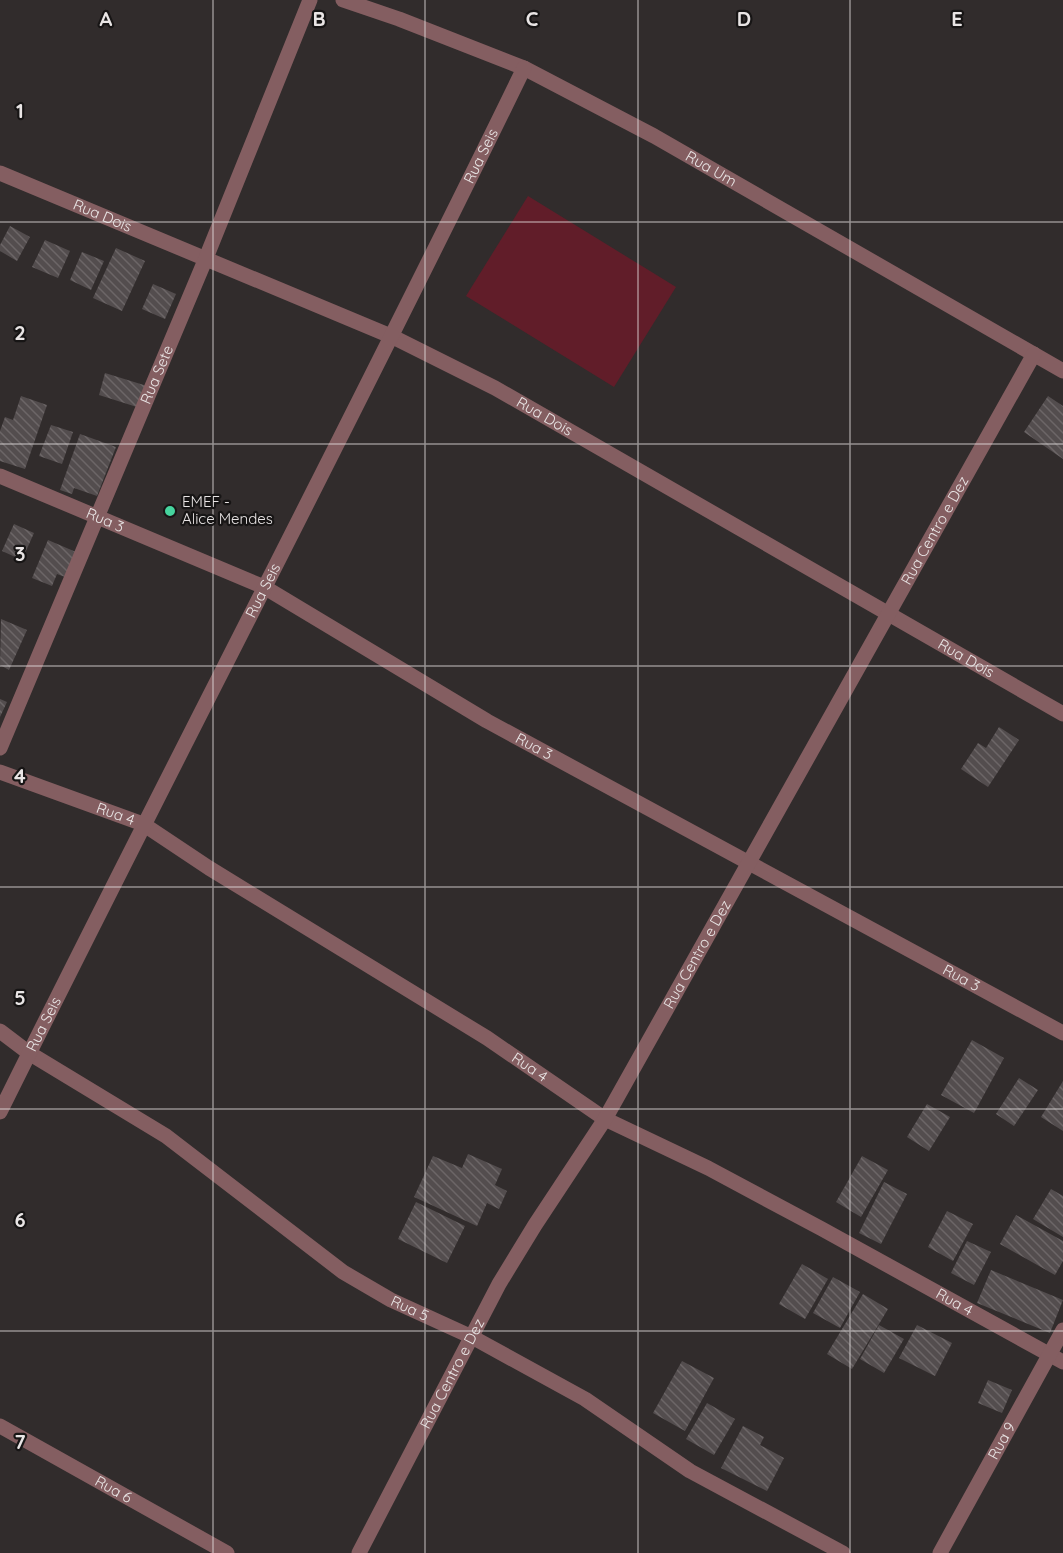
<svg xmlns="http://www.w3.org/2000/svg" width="1063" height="1553" viewBox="0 0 1063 1553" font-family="Quicksand,sans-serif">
<defs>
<pattern id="building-back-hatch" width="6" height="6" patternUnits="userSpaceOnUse" patternTransform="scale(1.5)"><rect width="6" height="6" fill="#534d4e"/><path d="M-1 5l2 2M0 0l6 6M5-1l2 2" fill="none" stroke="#6c6667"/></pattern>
</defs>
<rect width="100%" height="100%" fill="#312c2c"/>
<!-- garden -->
<path fill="#611d29" d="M 528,196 L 676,287 L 614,387 L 466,296 Z"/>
<!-- building -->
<path fill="url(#building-back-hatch)" d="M 10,226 L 30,237 L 17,261 L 0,251 L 0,245 Z
M 45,240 L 70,251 L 58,278 L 32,267 Z
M 116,248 L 145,261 L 122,311 L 93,298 Z
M 82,252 L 104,261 L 91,290 L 70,280 Z
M 153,284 L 176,294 L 165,319 L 142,309 Z
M 105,373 L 147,386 L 140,408 L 99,395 Z
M 21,396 L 47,405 L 25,469 L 0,461 L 0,431 L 5,417 L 13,420 Z
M 1048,396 L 1063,406 L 1063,459 L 1024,432 Z
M 51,425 L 73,432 L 62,464 L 39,456 Z
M 80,434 L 116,447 L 97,496 L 74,488 L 72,494 L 60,490 Z
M 14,524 L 34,533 L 22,560 L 2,551 Z
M 48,540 L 76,552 L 65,577 L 57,574 L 52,586 L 32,578 Z
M 1,619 L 27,630 L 9,670 L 0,665 Z
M 0,699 L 7,702 L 0,717 Z
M 999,727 L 1019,740 L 988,787 L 961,769 L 978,743 L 986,748 Z
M 972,1040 L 1004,1058 L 974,1113 L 941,1095 Z
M 1019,1078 L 1038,1090 L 1014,1126 L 996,1114 Z
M 1063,1081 L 1063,1131 L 1041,1117 Z
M 927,1104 L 950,1117 L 929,1151 L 907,1137 Z
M 468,1154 L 502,1169 L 495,1185 L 507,1191 L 499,1209 L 487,1203 L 477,1226 L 414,1197 L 433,1156 L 462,1168 Z
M 862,1156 L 888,1170 L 861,1217 L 836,1202 Z
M 884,1182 L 907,1194 L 881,1244 L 859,1233 Z
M 1051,1189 L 1063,1196 L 1063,1237 L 1033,1219 Z
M 416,1202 L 465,1226 L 447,1263 L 398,1239 Z
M 947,1211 L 973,1224 L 953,1261 L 928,1247 Z
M 1016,1215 L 1063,1241 L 1063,1261 L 1055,1275 L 1000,1244 Z
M 967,1241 L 991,1252 L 974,1285 L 951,1273 Z
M 802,1264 L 828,1279 L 805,1319 L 779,1304 Z
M 991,1270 L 1063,1300 L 1050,1333 L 977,1303 Z
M 833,1277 L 860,1292 L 840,1328 L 813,1313 Z
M 863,1294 L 888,1309 L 852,1369 L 827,1354 Z
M 879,1325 L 904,1339 L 884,1373 L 860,1359 Z
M 917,1325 L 952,1343 L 935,1376 L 899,1358 Z
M 682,1361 L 714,1378 L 685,1431 L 653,1413 Z
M 988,1380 L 1012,1390 L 1002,1413 L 978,1403 Z
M 707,1403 L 735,1419 L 714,1455 L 686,1439 Z
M 743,1426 L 764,1437 L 760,1445 L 784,1458 L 767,1491 L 721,1468 Z"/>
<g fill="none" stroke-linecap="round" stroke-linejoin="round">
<!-- street -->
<g stroke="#845e61" stroke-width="15">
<path id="s1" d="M 343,0 L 399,19 L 524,68 L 654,136 L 1063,371"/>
<path id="s2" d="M 0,173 L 393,337 L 495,388 L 1063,714"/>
<path id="s3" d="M 0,476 L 264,587 L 487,721 L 1063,1033"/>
<path id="s4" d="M 0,748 L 206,258 L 310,0"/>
<path id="s5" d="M 0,772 L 143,824 L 209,868 L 487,1038 L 605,1119 L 708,1168 L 822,1229 L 1063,1362"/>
<path id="s6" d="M 0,1031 L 29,1053 L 166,1136 L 343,1272 L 391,1300 L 472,1337 L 585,1399 L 690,1471 L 843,1553"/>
<path id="s7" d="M 0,1112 C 173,763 354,418 524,68"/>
<path id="s8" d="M 0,1426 L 227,1553"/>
<path id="s9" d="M 359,1553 L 499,1284 L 535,1225 L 605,1119 L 1034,354"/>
<path id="s10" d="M 940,1553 L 1063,1330"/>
</g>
</g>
<!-- grid -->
<path fill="none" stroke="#e9e5e5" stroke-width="1.5" stroke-opacity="0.55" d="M 213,0 L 213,1553M 425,0 L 425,1553M 638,0 L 638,1553M 850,0 L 850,1553M 0,222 L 1063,222M 0,444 L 1063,444M 0,666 L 1063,666M 0,887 L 1063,887M 0,1109 L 1063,1109M 0,1331 L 1063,1331"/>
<!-- markers -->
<circle fill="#46d49e" stroke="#171515" stroke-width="2" cx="170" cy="511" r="6"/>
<g text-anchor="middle" stroke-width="4.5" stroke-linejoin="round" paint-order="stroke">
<!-- street labels -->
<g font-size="15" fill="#e9e5e5" stroke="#171515">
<text dy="5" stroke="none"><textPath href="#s7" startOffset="1070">Rua Seis</textPath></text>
<text dy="5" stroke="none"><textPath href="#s1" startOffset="406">Rua Um</textPath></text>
<text dy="5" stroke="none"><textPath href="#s2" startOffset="111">Rua Dois</textPath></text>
<text dy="5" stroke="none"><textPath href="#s4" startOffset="405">Rua Sete</textPath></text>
<text dy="5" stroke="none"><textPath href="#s2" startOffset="597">Rua Dois</textPath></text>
<text dy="5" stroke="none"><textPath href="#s3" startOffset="114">Rua 3</textPath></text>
<text dy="5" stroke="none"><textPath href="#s9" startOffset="1174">Rua Centro e Dez</textPath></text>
<text dy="5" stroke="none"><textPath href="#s7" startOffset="584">Rua Seis</textPath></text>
<text dy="5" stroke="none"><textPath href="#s2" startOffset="1083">Rua Dois</textPath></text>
<text dy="5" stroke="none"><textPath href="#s3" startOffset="600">Rua 3</textPath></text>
<text dy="5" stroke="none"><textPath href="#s5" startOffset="123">Rua 4</textPath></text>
<text dy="5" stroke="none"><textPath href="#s9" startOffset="688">Rua Centro e Dez</textPath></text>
<text dy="5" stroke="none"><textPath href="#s3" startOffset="1086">Rua 3</textPath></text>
<text dy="5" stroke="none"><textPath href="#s7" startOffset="98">Rua Seis</textPath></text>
<text dy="5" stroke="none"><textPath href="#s5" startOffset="609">Rua 4</textPath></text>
<text dy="5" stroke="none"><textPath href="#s5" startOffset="1095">Rua 4</textPath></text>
<text dy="5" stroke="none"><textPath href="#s6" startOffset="496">Rua 5</textPath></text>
<text dy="5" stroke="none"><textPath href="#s9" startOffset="202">Rua Centro e Dez</textPath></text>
<text dy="5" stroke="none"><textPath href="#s10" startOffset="128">Rua 9</textPath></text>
<text dy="5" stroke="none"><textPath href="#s8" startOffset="130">Rua 6</textPath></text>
</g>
<!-- poi labels -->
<g font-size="15" fill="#e9e5e5" stroke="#171515" text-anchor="start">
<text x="182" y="507">EMEF -<tspan x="182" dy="17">Alice Mendes</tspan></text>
</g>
</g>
<g font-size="20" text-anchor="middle" font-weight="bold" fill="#e9e5e5" stroke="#171515" stroke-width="4.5" stroke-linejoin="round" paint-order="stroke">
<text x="106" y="26">A</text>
<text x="319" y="26">B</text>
<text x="532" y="26">C</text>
<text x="744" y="26">D</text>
<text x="957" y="26">E</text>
<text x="20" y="118">1</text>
<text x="20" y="340">2</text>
<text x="20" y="561">3</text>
<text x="20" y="783">4</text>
<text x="20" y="1005">5</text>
<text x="20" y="1227">6</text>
<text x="20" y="1449">7</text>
</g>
</svg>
